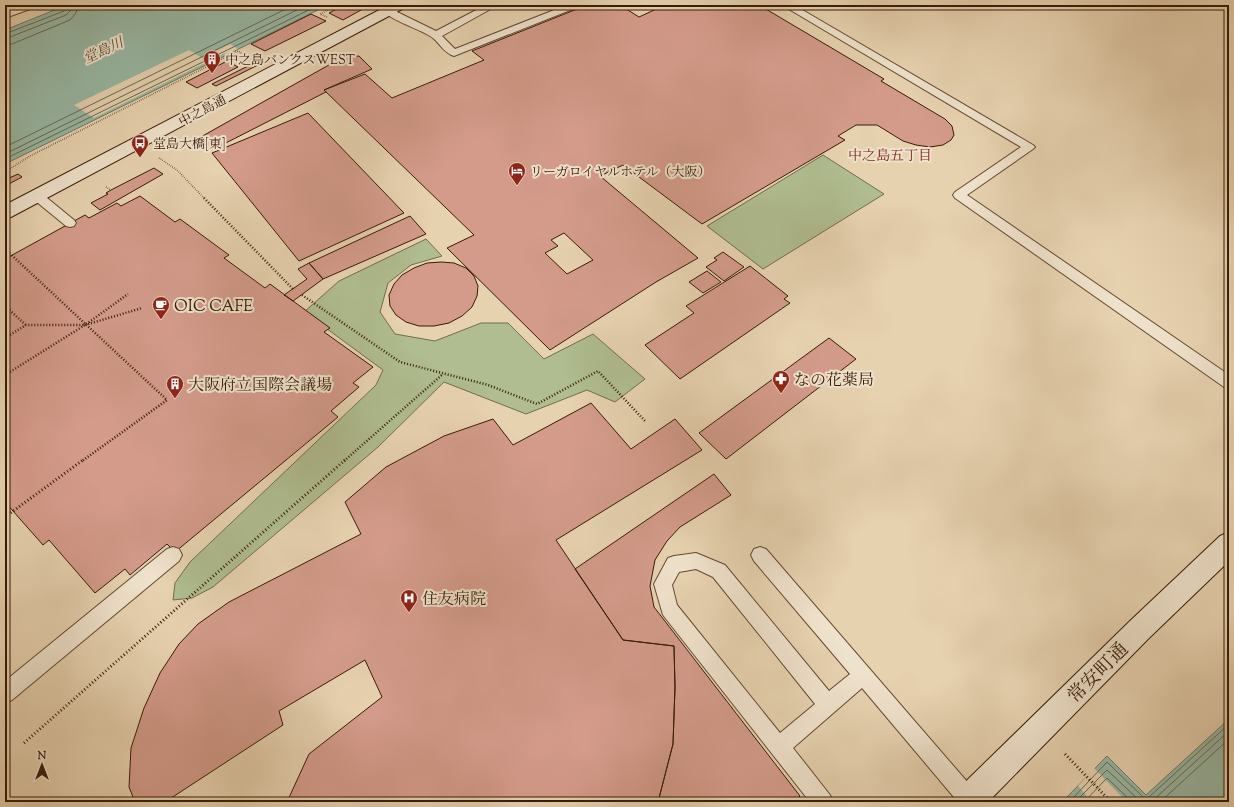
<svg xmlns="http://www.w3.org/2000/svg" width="1234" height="807" viewBox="0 0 1234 807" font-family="'Sorts Mill Goudy','Noto Serif JP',serif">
<rect width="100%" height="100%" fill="#e7d2b0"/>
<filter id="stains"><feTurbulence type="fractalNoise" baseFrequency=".005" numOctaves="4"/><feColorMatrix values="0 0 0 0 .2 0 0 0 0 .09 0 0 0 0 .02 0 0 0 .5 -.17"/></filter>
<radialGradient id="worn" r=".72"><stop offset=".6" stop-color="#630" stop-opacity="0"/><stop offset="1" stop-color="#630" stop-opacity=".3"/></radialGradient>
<!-- green -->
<path fill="#afbd90" stroke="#746c4c" d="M 823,155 L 884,194 L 763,269 L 707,226 Z
M 426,239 L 442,256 L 411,265 L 388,283 L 380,312 L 395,334 L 435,341 L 481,323 L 508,323 L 544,359 L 593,334 L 645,379 L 615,402 L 587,390 L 526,414 L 444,382 L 378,447 L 213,587 L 192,598 L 173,600 L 175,583 L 190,562 L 376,385 L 383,370 L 304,312 L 339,281 Z"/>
<!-- water -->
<path fill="#98b8a5" stroke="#727966" d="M 67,5 L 328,5 L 5,164 L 5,30 Z
M 1229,719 L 1229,802 L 1070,802 L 1066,798 L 1107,756 L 1146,795 Z"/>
<!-- pier -->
<path fill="#e7d2b0" d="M 230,44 L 238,49 L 227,54 L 225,53 L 94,118 L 74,105 L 189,50 L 202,58 Z
M 1094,768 L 1127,802 L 1092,802 L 1078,786 Z"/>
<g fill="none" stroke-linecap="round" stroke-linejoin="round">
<!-- shore -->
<path stroke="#686a56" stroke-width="1" d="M 5,34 L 64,11 L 66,5
M 5,39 L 66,15 L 70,11 L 72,5
M 5,45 L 12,44 L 70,20 L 76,13 L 78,5
M 5,147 L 294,5
M 5,154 L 307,5
M 5,159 L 319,5
M 1072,802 L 1073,798 L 1107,762 L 1143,797 L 1148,798 L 1229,724
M 1077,802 L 1078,799 L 1107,770 L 1141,802
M 1084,802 L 1107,778 L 1132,802
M 1151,802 L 1229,731
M 1160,802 L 1229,739"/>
</g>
<!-- building -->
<path fill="#d49b8b" stroke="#381b07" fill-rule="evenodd" d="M 344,5 L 370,5 L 343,20 L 329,13 Z
M 587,5 L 620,5 L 639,17 L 665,5 L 759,5 L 884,79 L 881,81 L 945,119 L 952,126 L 954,135 L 951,140 L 943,145 L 930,147 L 916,145 L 903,141 L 877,125 L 856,125 L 838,136 L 845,140 L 702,224 L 623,165 L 600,176 L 698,258 L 656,282 L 550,350 L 447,248 L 474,235 L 324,90 L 365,74 L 392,98 L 484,60 L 472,51 ZM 564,233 L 593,260 L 567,274 L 545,253 L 558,246 L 551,240 Z
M 311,14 L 326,21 L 265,51 L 251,44 Z
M 359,56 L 372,69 L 324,90 L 326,92 L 214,149 L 201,149 L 197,143 L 199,138 L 343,57 Z
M 227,61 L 238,67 L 197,88 L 186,82 Z
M 256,62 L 260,64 L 216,86 L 212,84 Z
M 308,113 L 404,213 L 299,261 L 212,153 Z
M 154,168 L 163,174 L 100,210 L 91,203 L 108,194 L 106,193 L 111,190 Z
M 18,174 L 22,177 L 5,186 L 5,180 Z
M 140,196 L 175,222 L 180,219 L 229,255 L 224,258 L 265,288 L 270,284 L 293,301 L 330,328 L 324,332 L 373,367 L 353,383 L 359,387 L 331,411 L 338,417 L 175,552 L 167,544 L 130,575 L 125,569 L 95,593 L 49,540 L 43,545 L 5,502 L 5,259 L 85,215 L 89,218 L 117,203 L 121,206 Z
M 410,216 L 426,234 L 323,279 L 309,263 Z
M 723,252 L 744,267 L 724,281 L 706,267 L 717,260 L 714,258 Z
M 441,262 L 454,263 L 466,268 L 474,276 L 478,286 L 477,296 L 472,307 L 462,316 L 449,323 L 434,326 L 419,326 L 406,322 L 396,315 L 390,306 L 389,295 L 394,284 L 402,275 L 414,268 L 427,263 Z
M 309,263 L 323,279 L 293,301 L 284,295 L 307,279 L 298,269 Z
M 750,266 L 788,296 L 784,299 L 790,303 L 680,379 L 645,345 L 694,313 L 686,306 Z
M 707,271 L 721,282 L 703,293 L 689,282 Z
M 829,338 L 856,359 L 726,459 L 699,433 Z
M 591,403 L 631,449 L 675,419 L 702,450 L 556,540 L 623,640 L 674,646 L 675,687 L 673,744 L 658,802 L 287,802 L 309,754 L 382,697 L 365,660 L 279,711 L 283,725 L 165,802 L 135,802 L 129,787 L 131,748 L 144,708 L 160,673 L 179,644 L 198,624 L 229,602 L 361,534 L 345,502 L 386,467 L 444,436 L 493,419 L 513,445 Z
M 714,474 L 731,495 L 680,527 L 667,541 L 655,560 L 650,586 L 654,607 L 800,796 L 793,802 L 658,802 L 673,744 L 675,687 L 674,646 L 623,640 L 575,569 Z"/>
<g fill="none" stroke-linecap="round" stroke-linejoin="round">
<defs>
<path id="lane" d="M 486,5 L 498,5 L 442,36 L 455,49 L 567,5 L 580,5 L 578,7 L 454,56 C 443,53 439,41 430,36 C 419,29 391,20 383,11 L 385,9 L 391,9 L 436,31 Z
M 782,5 L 794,5 L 1033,145 L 1035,147 L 1033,149 L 967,195 L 1229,375 L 1229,389 L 1224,387 L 955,198 L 953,195 L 955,192 L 1021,147 Z
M 37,192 L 41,193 L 74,220 L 76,223 L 74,226 L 70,227 L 66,226 L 33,199 L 31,196 L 33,193 Z
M 173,547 L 179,549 L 182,555 L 179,561 L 12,700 L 5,703 L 5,681 L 167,549 Z
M 760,547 L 766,549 L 976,792 L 979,799 L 978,802 L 958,802 L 862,688 L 793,748 L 830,795 L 833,802 L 810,802 L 663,615 L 654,584 L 668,558 L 674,556 L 696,553 L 725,565 L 829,691 L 850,674 L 754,561 L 751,555 L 754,549 ZM 696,569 L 713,577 L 815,704 L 780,733 L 677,605 L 672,585 L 679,572 Z"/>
<path id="street" d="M 16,5 L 35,5 L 33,8 L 5,18 L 5,9 Z"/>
<path id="secondary" d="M 389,5 L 406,5 L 404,8 L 11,217 L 5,219 L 5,205 Z
M 1229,532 L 1229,561 L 1148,639 L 988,802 L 952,802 L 956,791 L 1130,621 L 1220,536 Z"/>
</defs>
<!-- lane casing -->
<use href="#lane" stroke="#644931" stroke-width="2"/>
<!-- street casing -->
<use href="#street" stroke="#644931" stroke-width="2"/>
<!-- secondary casing -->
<use href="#secondary" stroke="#381b07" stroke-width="2"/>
<!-- path-far2 -->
<path stroke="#381b07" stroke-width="1.5" stroke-dasharray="0.5 1.5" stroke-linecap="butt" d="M 327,17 L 320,14 L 338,5
M 159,158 L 177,170 L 205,199
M 5,172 L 30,156 L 238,51 L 249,58
M 106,187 L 111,190"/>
<!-- path-far1 -->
<path stroke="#381b07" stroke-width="2.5" stroke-dasharray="1 2" stroke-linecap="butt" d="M 204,198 L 293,289
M 5,249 L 167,400 L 82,461
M 302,295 L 400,362 L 488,385 L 537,404 L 598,371 L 645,421
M 5,306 L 26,325
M 5,338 L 26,325 L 85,325 L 142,308
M 5,375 L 85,325 L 128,294
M 344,461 L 443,374"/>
<!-- path -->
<path stroke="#381b07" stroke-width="3" stroke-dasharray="1 2.5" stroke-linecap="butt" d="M 5,517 L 83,460
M 24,743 L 345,460
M 1065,754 L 1111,802"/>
<!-- lane -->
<use href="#lane" fill="#efe2cc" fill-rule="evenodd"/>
<!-- street -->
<use href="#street" fill="#efe2cc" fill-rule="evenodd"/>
<!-- secondary -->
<use href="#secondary" fill="#efe2cc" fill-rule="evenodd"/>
</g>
<!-- icons -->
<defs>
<symbol id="building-pin" viewBox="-11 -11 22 30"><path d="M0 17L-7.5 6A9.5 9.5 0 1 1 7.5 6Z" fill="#8f2418" stroke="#efe2cc"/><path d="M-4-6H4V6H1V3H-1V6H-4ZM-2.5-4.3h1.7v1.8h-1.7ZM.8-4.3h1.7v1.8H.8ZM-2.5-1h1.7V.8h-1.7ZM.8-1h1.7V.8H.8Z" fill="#fff"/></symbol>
<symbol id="bus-pin" viewBox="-11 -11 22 30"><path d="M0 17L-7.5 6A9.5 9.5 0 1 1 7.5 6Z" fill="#8f2418" stroke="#efe2cc"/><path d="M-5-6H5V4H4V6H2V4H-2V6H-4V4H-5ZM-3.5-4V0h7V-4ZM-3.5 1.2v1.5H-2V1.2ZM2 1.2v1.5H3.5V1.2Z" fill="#fff"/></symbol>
<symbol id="hotel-pin" viewBox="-11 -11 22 30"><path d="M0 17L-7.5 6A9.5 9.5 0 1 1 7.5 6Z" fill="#8f2418" stroke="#efe2cc"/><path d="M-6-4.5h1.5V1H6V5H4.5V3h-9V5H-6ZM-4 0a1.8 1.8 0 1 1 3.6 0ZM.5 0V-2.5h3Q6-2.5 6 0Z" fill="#fff"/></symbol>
<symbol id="cafe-pin" viewBox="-11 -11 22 30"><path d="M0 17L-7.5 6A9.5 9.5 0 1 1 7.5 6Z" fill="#8f2418" stroke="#efe2cc"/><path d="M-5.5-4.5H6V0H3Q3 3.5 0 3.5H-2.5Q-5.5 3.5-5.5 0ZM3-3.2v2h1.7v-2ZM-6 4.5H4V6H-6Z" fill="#fff"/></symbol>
<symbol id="pharmacy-pin" viewBox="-11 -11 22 30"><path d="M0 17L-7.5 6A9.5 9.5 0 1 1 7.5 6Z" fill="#8f2418" stroke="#efe2cc"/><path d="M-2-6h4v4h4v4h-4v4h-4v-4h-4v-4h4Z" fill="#fff"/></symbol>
<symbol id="hospital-pin" viewBox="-11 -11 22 30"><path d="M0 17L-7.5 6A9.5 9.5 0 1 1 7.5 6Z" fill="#8f2418" stroke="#efe2cc"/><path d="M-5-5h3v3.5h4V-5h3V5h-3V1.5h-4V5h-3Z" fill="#fff"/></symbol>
</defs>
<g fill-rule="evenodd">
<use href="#building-pin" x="202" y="49" width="20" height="27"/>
<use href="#bus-pin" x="130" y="133" width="20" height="27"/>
<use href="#hotel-pin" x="507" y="161" width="20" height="27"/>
<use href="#cafe-pin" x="151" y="295" width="20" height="27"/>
<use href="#pharmacy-pin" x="771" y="369" width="20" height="27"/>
<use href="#building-pin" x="165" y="374" width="20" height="27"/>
<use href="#hospital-pin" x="399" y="588" width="20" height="27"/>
</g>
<g text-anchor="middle" stroke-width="4" stroke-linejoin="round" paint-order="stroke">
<!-- far-poi labels -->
<g font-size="13" fill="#381b07" stroke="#efe2cc" text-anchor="start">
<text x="225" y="64">中之島バンクスWEST</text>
<text x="153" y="148">堂島大橋[東]</text>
<text x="530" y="176">リーガロイヤルホテル（大阪）</text>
</g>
<!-- far-street labels -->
<g font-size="13" fill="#381b07" stroke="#efe2cc">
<text transform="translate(202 110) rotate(-28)" y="5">中之島通</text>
</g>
<!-- far-water labels -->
<g font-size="14" font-style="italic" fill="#554a36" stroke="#efe2cc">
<text transform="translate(103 50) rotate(-25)" y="5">堂島川</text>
</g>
<!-- far-neighbourhood labels -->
<g font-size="14" fill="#7a1f14" stroke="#efe2cc">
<text x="890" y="160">中之島五丁目</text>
</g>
<!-- poi labels -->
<g font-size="16" fill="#381b07" stroke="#efe2cc" text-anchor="start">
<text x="174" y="311">OIC CAFE</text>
<text x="794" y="385">なの花薬局</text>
<text x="188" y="390">大阪府立国際会議場</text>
<text x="422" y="604">住友病院</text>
</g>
<!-- near-street labels -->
<g font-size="19" fill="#381b07" stroke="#efe2cc">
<text transform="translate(1097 672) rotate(-45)" y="7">常安町通</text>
</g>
</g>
<!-- margin -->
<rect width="1234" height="807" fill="none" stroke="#e7d2b0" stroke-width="20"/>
<rect x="6" y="6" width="1222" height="795" fill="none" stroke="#381b07" stroke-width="2"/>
<rect x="10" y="10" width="1214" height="787" fill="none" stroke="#381b07"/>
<!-- north arrow -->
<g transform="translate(42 765)" stroke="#efe2cc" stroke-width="3" paint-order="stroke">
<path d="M0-3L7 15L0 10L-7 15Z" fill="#381b07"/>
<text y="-6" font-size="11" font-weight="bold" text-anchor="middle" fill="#381b07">N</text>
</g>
<rect width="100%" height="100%" filter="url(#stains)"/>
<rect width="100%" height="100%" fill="url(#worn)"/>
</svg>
